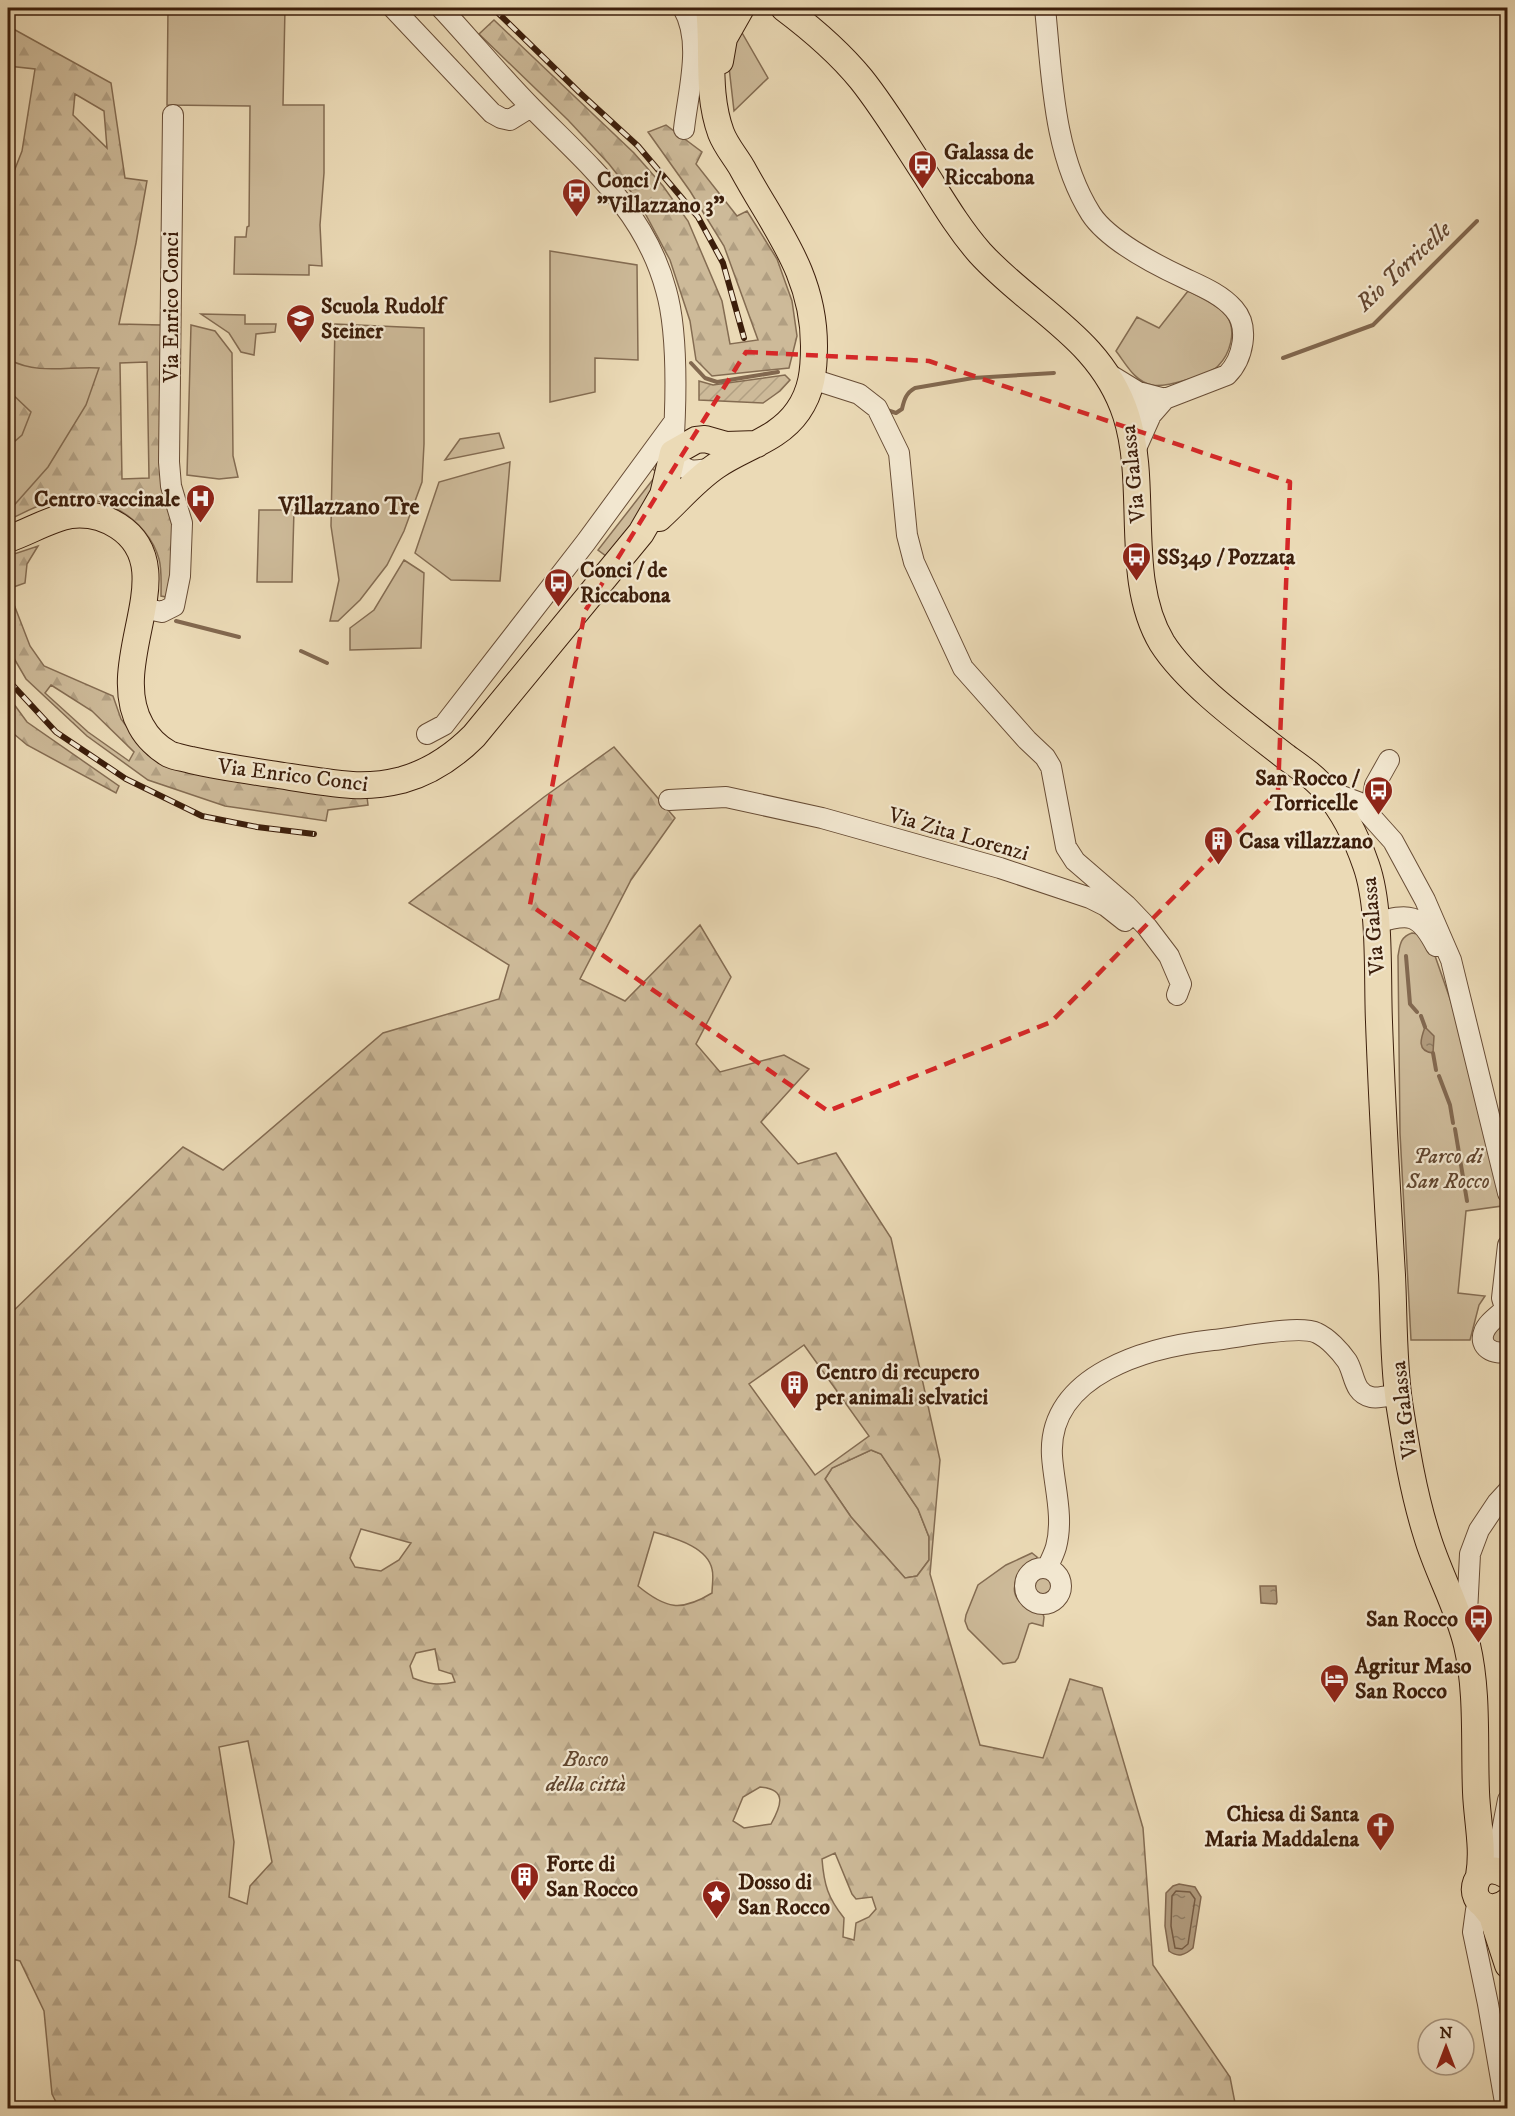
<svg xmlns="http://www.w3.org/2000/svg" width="1515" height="2116" viewBox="0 0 1515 2116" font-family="'IM FELL DW Pica',serif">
<defs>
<pattern id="forest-firs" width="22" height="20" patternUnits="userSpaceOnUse" patternTransform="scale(1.5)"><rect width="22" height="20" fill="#cdba99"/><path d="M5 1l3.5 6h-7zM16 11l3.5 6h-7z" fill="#b19f82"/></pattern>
<pattern id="garden-furrows" width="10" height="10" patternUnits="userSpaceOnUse" patternTransform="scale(1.5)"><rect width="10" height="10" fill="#cdba99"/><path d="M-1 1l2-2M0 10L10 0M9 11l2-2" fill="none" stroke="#b19f82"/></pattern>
<pattern id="water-ripples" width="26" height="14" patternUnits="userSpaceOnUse" patternTransform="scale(1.5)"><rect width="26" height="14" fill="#b09a7c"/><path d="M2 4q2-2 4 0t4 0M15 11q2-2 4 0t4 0" fill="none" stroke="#907d64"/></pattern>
</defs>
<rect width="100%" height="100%" fill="#ebdab6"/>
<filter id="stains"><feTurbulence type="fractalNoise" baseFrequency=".00333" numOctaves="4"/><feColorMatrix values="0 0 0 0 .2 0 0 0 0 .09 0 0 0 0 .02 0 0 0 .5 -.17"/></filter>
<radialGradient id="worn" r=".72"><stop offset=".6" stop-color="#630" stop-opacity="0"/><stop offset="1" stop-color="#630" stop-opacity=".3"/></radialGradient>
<!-- green -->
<path fill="#cdba99" stroke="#846c52" stroke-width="1.5" d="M 168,8 L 285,8 L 283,105 L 324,105 L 324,173 L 320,225 L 322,266 L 309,265 L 309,275 L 234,274 L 235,237 L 246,237 L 247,227 L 249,226 L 250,106 L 167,105 Z
M 741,31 L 768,78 L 734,111 L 729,67 L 732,43 Z
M 550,251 L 637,265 L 638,360 L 595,358 L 595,392 L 550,402 Z
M 1188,291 C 1198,296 1220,306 1227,316 C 1237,331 1230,354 1218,366 C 1209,375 1164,388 1152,385 C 1135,382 1126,364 1116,351 L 1137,317 L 1159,328 Z
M 201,314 L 245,315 L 245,324 L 276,324 L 275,332 L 256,334 L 254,355 L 241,352 L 229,333 Z
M 335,324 L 424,328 L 424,444 L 422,482 L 404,531 L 387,565 L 360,600 L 338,621 L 330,621 L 339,580 L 331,526 Z
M 191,325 L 215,331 L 232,353 L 233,456 L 238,477 L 219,479 L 187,475 Z
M 8,335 L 113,349 L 94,397 L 48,474 L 8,520 Z
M 499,433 L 504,448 L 445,460 L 460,439 Z
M 658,456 L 661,456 C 659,475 654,499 639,512 L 641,515 L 623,538 L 624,540 L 610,559 L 598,550 L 658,473 L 650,467 Z
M 510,462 L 500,581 L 451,580 L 415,553 L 439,482 Z
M 259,510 L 294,510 L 292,582 L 257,582 Z
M 404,560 L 424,573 L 421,648 L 350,650 L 350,628 L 374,610 Z
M 1412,933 L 1418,934 L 1434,953 L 1456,1016 L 1494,1163 L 1502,1206 L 1466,1211 L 1458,1293 L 1485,1296 L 1479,1305 L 1470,1340 L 1411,1340 L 1400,1133 L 1398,956 C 1400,945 1400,937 1412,933 Z
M1492 1336a8 8 0 1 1 16 0a8 8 0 1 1-16 0Z
M 871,1450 L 881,1454 L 918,1509 L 929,1537 L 929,1560 L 917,1576 L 905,1578 L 851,1517 L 825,1479 L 832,1468 Z
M 1032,1553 L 1037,1557 L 1036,1562 C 1021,1567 1007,1586 1019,1601 C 1025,1607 1035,1608 1042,1611 L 1044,1617 L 1043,1626 L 1032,1623 L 1029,1624 L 1018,1658 L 1015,1662 L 1003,1664 L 968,1629 L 965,1621 L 966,1615 L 978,1585 L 1006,1565 Z
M1032 1584a10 10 0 1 1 20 0a10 10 0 1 1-20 0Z"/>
<!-- forest -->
<path fill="url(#forest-firs)" stroke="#846c52" stroke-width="1.5" fill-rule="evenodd" d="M 494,20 L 634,153 L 663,186 L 688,221 L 722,301 L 730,344 L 758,340 L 724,246 L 690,191 L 648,132 L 666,125 L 702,152 L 696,164 L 737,216 L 747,211 L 777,259 L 792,301 L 797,336 L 789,368 L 712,376 L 696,360 L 690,321 L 670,260 L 639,202 L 609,164 L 568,120 L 479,34 Z
M 8,26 L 111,83 L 125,178 L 147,181 L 136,243 L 119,324 L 162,325 L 177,519 L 172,598 L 161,596 C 161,584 162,570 159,559 C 148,519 100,491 60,499 C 42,502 24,513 8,520 L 8,508 L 9,511 L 48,467 L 86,405 L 99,368 C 69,366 38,375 10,360 L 8,366 L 8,179 L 11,179 L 22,151 L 35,69 L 8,66 ZM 75,94 L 104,111 L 107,148 L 73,115 ZM 147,362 L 149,478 L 122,479 L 120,363 Z
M 8,390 L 31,412 L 22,435 L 8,447 Z
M 38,546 L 27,564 L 25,583 L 8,589 L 30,646 L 44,666 L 113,696 L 121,719 L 148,755 L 220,779 L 367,797 L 368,805 L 328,810 L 326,821 L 225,806 L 148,780 L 87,736 L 26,679 L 8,648 L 8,556 ZM 51,685 L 92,711 L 134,752 L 129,761 L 88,732 L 45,693 Z
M 8,696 L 27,722 L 119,786 L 116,793 L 27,745 L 8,729 Z
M 614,747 L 675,818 L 631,880 L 580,979 L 625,1001 L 700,925 L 731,977 L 696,1044 L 720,1072 L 784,1055 L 809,1069 L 761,1122 L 798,1164 L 836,1153 L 891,1238 L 940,1460 L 930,1574 L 980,1745 L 1043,1758 L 1070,1679 L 1102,1688 L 1143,1828 L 1153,1965 L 1230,2077 L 1236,2108 L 59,2108 L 52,2094 L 44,2011 L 20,1961 L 8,1958 L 8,1316 L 183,1147 L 223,1170 L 383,1033 L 499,999 L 509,965 L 409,903 L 544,797 ZM 804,1345 L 869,1436 L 815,1475 L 749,1384 ZM 871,1450 L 881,1454 L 918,1509 L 929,1537 L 929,1560 L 917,1576 L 905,1578 L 851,1517 L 825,1479 L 832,1468 ZM 361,1529 L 411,1543 L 399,1560 L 381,1571 L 355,1567 L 350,1558 ZM 654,1532 C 673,1538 707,1546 712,1569 C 714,1576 712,1586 712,1593 C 681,1612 666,1609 638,1586 ZM 435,1649 L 439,1670 L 452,1674 L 455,1682 C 439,1686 428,1684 413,1678 L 410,1666 L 416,1653 ZM 248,1741 L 272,1862 L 250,1886 L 247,1904 L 229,1897 L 234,1842 L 219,1747 ZM 760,1787 C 788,1789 781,1806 771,1824 L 744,1828 L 733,1821 L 743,1797 ZM 835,1853 L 852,1894 L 856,1899 L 872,1897 L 876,1909 L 869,1917 L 856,1923 L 854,1940 L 843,1937 L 844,1918 C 828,1898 824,1885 822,1859 Z"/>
<!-- garden -->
<path fill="url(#garden-furrows)" stroke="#846c52" stroke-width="1.5" d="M 785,375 L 790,380 L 780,391 L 763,403 L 699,400 L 699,381 L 713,385 Z"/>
<!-- water -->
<path fill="url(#water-ripples)" stroke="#82684f" stroke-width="1.5" d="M 1425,1027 L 1434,1036 L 1433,1053 C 1416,1051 1421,1038 1425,1027 Z
M 1260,1586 L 1276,1586 L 1277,1602 L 1276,1604 L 1261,1603 Z
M 1179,1884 L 1195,1887 L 1201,1897 L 1193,1948 C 1185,1955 1178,1958 1169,1951 L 1165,1926 L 1166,1893 L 1173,1886 Z"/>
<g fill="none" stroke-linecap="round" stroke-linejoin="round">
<!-- shore -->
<path stroke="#765c44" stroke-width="1.5" d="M 1176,1891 L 1190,1892 L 1195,1899 L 1188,1944 L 1182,1949 L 1175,1948 L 1171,1926 L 1172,1896 Z"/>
<!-- stream -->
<path stroke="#82684f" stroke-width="4" d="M 1283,358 L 1373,325 L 1477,221
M 691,363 L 705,378 L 717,382 L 778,372
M 887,410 L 896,413 L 902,409 C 904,400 906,393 915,388 L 973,378 L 1054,373
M 176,621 L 239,637
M 301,651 L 327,663
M 1406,956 L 1410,1004 L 1417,1012
M 1421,1016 L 1425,1027
M 1433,1053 L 1436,1070
M 1439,1076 L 1450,1105 L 1453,1123
M 1455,1129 L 1467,1201"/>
<defs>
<path id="minor" d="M 393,8 L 492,113 L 501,118 L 510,120 L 531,107
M 441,8 C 472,41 501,77 533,109 C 588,165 645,211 666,290 C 679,335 676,406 673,453 C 683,475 695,472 715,467
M 683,8 C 703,42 688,91 684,129
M 1045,8 C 1052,76 1053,154 1091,214 C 1108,240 1156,265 1184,278 C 1201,286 1221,294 1234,309 C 1250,327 1243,359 1227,375 L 1126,414
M 1107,373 L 1138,392 L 1165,399
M 812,379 L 859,394 L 877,408 L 899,453 L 907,535 L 914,562 L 963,668 L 1027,740 L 1045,757 L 1051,767 L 1066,847 L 1075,861 L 1126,905 L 1147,927 L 1169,956 L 1181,984 L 1177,995
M 1134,453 L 1151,415 L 1165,399
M 142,608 L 162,612 L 174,606 L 180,576 L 182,523 L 171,486 L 169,462 L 173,115
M 427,734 L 444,725 L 586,542 L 674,422
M 1326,790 L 1358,802 L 1393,841 L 1425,900 L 1451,960 L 1508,1193
M 1373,796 L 1375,785 L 1389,760
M 669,800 L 726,797 L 822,818 L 1000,868 L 1090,898 L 1106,906 L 1125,921
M 1376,923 C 1409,913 1419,913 1436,946
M 1508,1245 L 1502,1298 L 1508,1318
M 1504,1310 C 1498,1316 1487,1323 1484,1332 C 1478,1347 1494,1356 1508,1351
M 1047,1568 C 1050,1562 1054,1554 1056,1547 C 1064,1517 1054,1486 1052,1456 C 1047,1374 1149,1347 1213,1340 C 1236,1338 1299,1324 1317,1333 C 1328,1338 1340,1351 1347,1361 C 1355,1374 1353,1393 1371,1397 C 1379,1399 1390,1395 1398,1394
M1025 1586a18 18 0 1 1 36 0a18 18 0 1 1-36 0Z
M 1466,1633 L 1470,1554 L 1479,1530 L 1497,1503 L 1508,1491
M 1496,1862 L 1508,1800
M 1480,1902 L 1476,1910 L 1473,1932 L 1488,2004 L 1506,2108"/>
<path id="major" d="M 784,8 C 812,29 838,51 861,79 C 885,109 905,143 926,175 C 943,202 959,229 980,253 C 1032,310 1101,338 1126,415 C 1149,487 1123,578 1162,643 C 1188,684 1248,727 1286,757 C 1300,767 1315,777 1326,791 C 1344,812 1357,839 1366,865 C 1381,907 1377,976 1379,1022 C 1382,1107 1387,1191 1392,1275 C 1394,1317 1393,1360 1399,1402 C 1406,1447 1413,1492 1427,1536 C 1438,1573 1458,1607 1467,1645 C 1478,1692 1474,1744 1476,1792 C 1477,1820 1484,1848 1479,1876
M 720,61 L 724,38 L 741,8
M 659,518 C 678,501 694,481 716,466 C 743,447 778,440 798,411 C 812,391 814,370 814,346 C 814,273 775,229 742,168 C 735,156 726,146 721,133 C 706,92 714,50 709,8
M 8,539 C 29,532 49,519 71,515 C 88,513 104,517 118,526 C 185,569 104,661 141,726 C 147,737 158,748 169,754 C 175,757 184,758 191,760 C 218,766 244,770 271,774 C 298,778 325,783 352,785 C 369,786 386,784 402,780 C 431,772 453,757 474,736 L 641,533 L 663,495 L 673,453 L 696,440 L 705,439 L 726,445 L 757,444
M 1506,1875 C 1476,1856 1462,1902 1490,1907 C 1497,1908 1502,1906 1508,1901
M 1484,1906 L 1492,1916 L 1508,1965"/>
</defs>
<!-- minor casing -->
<use href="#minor" stroke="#684d36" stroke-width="22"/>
<!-- major casing -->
<use href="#major" stroke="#3c1e0b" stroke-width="28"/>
<!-- minor -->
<use href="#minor" stroke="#f2e7d0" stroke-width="20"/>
<!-- major -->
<use href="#major" stroke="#ebdab6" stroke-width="26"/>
<defs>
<path id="rail" d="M 493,8 L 579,92 L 638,146 L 698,217 L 723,263 L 744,338
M 8,680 L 56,732 L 126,779 L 202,816 L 257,827 L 314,834"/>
</defs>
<!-- rail casing -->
<use href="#rail" stroke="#3c1e0b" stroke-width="6"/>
<!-- rail -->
<use href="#rail" stroke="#f2e7d0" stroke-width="4" stroke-dasharray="11" stroke-linecap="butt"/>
</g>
<!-- marked area -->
<path fill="none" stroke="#d62828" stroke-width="4.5" stroke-dasharray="12 8" stroke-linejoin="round" d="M 746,352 L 929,361 L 1290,482 L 1278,791 L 1051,1022 L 828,1111 L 530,905 L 585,611 Z"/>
<!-- icons -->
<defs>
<symbol id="bus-pin" viewBox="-11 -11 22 30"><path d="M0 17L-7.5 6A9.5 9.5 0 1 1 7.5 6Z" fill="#8f2418" stroke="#f2e7d0"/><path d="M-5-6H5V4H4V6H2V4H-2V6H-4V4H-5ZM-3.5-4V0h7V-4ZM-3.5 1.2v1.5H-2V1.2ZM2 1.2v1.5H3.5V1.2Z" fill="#fff"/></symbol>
<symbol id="school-pin" viewBox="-11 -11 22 30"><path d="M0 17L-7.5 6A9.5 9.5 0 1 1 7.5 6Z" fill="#8f2418" stroke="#f2e7d0"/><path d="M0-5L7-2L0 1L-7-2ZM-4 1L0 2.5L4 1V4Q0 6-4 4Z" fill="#fff"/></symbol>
<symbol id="hospital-pin" viewBox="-11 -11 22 30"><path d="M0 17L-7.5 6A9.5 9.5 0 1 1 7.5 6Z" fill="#8f2418" stroke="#f2e7d0"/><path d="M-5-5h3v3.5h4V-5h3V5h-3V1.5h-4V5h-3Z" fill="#fff"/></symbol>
<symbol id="building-pin" viewBox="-11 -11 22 30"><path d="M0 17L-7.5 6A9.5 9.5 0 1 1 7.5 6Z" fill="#8f2418" stroke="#f2e7d0"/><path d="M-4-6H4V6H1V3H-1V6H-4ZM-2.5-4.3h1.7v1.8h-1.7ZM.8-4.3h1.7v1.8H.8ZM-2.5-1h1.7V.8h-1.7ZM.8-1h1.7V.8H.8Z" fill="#fff"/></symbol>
<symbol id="hotel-pin" viewBox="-11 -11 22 30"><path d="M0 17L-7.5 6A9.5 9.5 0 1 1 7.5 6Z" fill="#8f2418" stroke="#f2e7d0"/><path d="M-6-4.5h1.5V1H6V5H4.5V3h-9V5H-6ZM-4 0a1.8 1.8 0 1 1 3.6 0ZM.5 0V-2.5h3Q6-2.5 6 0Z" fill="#fff"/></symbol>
<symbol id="church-pin" viewBox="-11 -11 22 30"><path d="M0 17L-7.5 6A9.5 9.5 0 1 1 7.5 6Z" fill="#8f2418" stroke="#f2e7d0"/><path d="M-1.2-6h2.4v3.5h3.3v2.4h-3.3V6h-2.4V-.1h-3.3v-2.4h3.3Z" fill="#fff"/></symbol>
<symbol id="sight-pin" viewBox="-11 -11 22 30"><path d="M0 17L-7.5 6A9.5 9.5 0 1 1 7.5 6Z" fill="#8f2418" stroke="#f2e7d0"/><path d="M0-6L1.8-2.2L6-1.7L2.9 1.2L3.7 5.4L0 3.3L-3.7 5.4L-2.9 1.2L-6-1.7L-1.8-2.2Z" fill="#fff"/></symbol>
</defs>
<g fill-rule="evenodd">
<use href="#bus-pin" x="906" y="148" width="33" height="45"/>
<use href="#bus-pin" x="560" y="176" width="33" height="45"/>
<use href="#school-pin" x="284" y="302" width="33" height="45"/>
<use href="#hospital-pin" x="184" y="482" width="33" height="45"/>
<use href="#bus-pin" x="1120" y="540" width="33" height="45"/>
<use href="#bus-pin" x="542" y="566" width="33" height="45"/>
<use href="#bus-pin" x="1362" y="774" width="33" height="45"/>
<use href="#building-pin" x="1202" y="824" width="33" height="45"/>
<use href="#building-pin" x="778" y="1368" width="33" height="45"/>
<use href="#bus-pin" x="1462" y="1602" width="33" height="45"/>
<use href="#hotel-pin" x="1318" y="1662" width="33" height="45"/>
<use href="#church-pin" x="1364" y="1810" width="33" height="45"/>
<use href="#building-pin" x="508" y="1860" width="33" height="45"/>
<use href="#sight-pin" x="700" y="1878" width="33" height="45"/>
</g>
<g text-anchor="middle" stroke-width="4.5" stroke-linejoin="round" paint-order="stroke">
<!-- poi labels -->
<g font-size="22" font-weight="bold" fill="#3c1e0b" stroke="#f2e7d0" text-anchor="start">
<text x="944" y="159">Galassa de<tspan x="944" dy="25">Riccabona</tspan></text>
<text x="597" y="187">Conci /<tspan x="597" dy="25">"Villazzano 3"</tspan></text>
<text x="321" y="313">Scuola Rudolf<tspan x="321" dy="25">Steiner</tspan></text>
<text x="180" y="506" text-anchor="end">Centro vaccinale</text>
<text x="1157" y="564">SS349 / Pozzata</text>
<text x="580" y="577">Conci / de<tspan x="580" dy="25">Riccabona</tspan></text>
<text x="1358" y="785" text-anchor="end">San Rocco /<tspan x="1358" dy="25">Torricelle</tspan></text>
<text x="1239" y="848">Casa villazzano</text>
<text x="816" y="1379">Centro di recupero<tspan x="816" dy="25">per animali selvatici</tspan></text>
<text x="1458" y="1626" text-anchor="end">San Rocco</text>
<text x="1355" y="1673">Agritur Maso<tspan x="1355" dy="25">San Rocco</tspan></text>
<text x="1359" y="1821" text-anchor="end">Chiesa di Santa<tspan x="1359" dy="25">Maria Maddalena</tspan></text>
<text x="546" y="1871">Forte di<tspan x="546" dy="25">San Rocco</tspan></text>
<text x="738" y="1889">Dosso di<tspan x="738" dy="25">San Rocco</tspan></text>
</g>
<!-- street labels -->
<g font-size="22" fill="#3c1e0b" stroke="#f2e7d0">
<text transform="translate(170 307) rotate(-90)" y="8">Via Enrico Conci</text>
<text transform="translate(1132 474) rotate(-96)" y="8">Via Galassa</text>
<text transform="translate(293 774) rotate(7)" y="8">Via Enrico Conci</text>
<text transform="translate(959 833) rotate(16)" y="8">Via Zita Lorenzi</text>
<text transform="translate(1372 926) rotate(-95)" y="8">Via Galassa</text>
<text transform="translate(1403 1410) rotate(-97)" y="8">Via Galassa</text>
</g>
<!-- park labels -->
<g font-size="22" font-style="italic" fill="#60452e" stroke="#f2e7d0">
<text x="1448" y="1163">Parco di<tspan x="1448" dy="25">San Rocco</tspan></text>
<text x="586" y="1766">Bosco<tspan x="586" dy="25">della città</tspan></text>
</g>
<!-- water labels -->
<g font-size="24" font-style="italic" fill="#654933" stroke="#f2e7d0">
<text transform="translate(1403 266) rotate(-43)" y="8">Rio Torricelle</text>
</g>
<!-- neighbourhood labels -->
<g font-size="24" font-weight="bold" fill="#3c1e0b" stroke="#f2e7d0">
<text x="349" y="514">Villazzano Tre</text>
</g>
</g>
<!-- margin -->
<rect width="1515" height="2116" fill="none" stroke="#ebdab6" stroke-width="30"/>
<rect x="9" y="9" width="1497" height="2098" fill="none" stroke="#3c1e0b" stroke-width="3"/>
<rect x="15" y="15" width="1485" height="2086" fill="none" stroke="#3c1e0b" stroke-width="1.5"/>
<!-- north arrow -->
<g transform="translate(1446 2047)"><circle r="28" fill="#f2e7d0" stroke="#a99781" stroke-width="1.5"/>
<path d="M0-4.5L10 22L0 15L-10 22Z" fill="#8f2418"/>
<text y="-9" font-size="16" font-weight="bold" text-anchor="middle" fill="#3c1e0b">N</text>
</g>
<rect width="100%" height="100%" filter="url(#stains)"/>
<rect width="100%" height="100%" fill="url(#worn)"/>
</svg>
